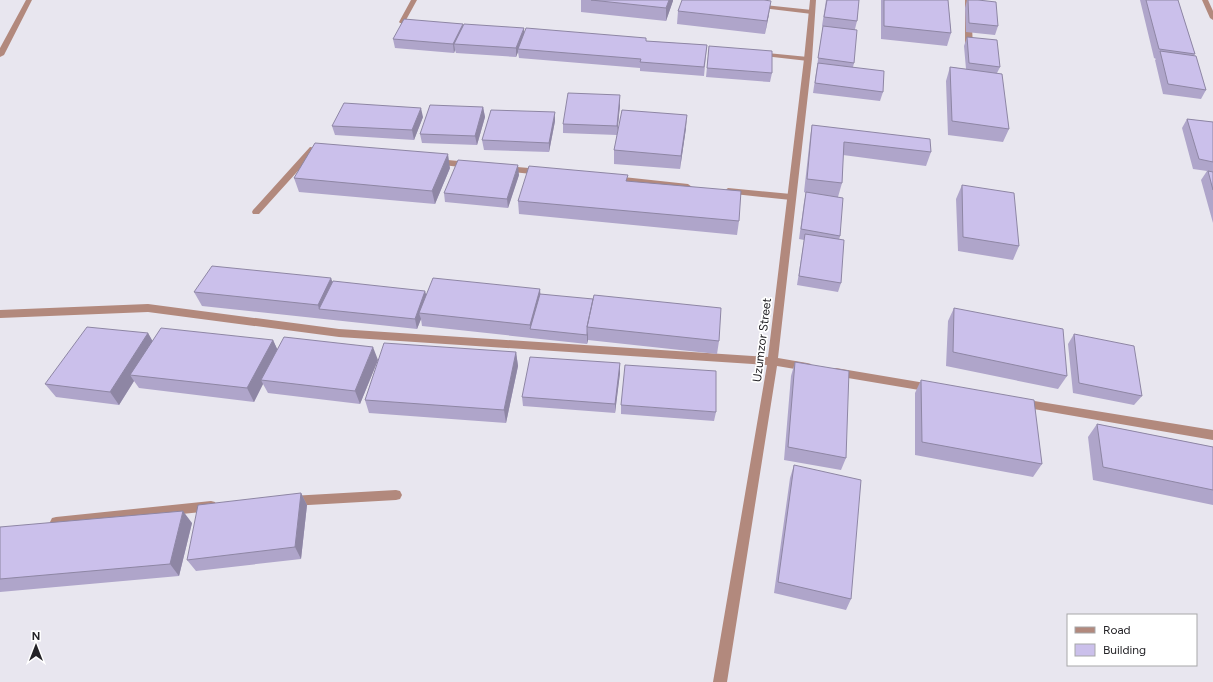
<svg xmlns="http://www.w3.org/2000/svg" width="1213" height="682" viewBox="0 0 1213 682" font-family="Figtree,sans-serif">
<rect width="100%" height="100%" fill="#e8e6ef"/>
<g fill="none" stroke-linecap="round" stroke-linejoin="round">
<!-- service -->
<path fill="#b2897d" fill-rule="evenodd" d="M 411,0 L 417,0 L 406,20 L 416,21 L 419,23 L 416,25 L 400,23 L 399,22 Z
M 965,0 L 971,0 L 973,50 L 969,52 L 965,50 Z
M 756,4 L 812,10 L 815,12 L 812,14 L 754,7 L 753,6 Z
M 758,52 L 808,57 L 812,59 L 808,61 L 756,55 L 756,53 Z
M 310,147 L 318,148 L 322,150 L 321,152 L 315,152 L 259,214 L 253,214 L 252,212 L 253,210 Z
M 437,159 L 469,162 L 473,165 L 469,168 L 434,164 L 433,162 Z
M 505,166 L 541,169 L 545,172 L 541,175 L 502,171 L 501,169 L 502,167 Z
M 614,176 L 688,184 L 692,187 L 688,190 L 611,181 L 610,179 L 611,177 Z
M 728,188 L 791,194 L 795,197 L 791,200 L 725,193 L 724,191 Z
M 396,490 L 400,491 L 402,495 L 400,499 L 396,500 L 291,506 L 287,505 L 285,501 L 287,497 L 291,496 Z
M 211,501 L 215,502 L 217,506 L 215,510 L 211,511 L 56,527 L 52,526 L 50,522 L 52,518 L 56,517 Z"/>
<!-- minor -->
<path fill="#b2897d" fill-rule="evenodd" d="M 26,0 L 32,0 L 4,55 L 0,57 L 0,48 Z
M 810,0 L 816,0 L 812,59 L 778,358 L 807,363 L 811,364 L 812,367 L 811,370 L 807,371 L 777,366 L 727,682 L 713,682 L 767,365 L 339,337 L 148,312 L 0,318 L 0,310 L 148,304 L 339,329 L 768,357 L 804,59 Z
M 1202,0 L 1208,0 L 1213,11 L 1213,20 L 1210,18 Z
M 836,368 L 931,384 L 935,385 L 936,388 L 935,391 L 931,392 L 836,376 L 832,375 L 831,372 L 832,369 Z
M 1022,399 L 1213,430 L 1213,440 L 1022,407 L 1018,406 L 1017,403 L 1018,400 Z"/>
</g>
<!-- wall -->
<path fill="#afa5ca" d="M 581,0 L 673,0 L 666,21 L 581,12 Z
M 826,0 L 859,0 L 857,21 L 855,29 L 854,63 L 853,67 L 883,92 L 880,101 L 813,93 L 823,26 L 822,26 Z
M 881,0 L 948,0 L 951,33 L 947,46 L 881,39 Z
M 967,0 L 978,0 L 998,26 L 995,35 L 966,32 L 965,8 Z
M 1140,0 L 1178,0 L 1195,54 L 1194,55 L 1206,90 L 1201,99 L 1163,94 L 1155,60 L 1156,59 L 1154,58 Z
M 678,11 L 769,14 L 765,34 L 677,24 Z
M 463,26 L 524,33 L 707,45 L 704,76 L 640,71 L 640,68 L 519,58 L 518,52 L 516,57 L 456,53 L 455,50 L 454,53 L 395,48 L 393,39 Z
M 967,37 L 1000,67 L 997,73 L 1009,129 L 1003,142 L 948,135 L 946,81 L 950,67 L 966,69 L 964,46 Z
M 709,46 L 772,73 L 770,82 L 706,77 Z
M 620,105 L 617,135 L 686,128 L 680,169 L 614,164 L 614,150 L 617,135 L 563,133 L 563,124 Z
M 483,107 L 485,117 L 477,145 L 422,143 L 420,134 Z
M 423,117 L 414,140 L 335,135 L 332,126 Z
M 1187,119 L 1213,122 L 1213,223 L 1201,180 L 1207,171 L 1193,169 L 1182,128 Z
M 555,121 L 549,152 L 484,150 L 482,140 Z
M 812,125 L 931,152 L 926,166 L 843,155 L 842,183 L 838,197 L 840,236 L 839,240 L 841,283 L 838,292 L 797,285 L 804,240 L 799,239 L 804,202 L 806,193 L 804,192 L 810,138 Z
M 450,168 L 435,204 L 299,192 L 294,178 Z
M 519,175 L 508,208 L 445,202 L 444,193 Z
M 628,181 L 739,221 L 737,235 L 519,214 L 518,201 Z
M 962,185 L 1019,246 L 1013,260 L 958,251 L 956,199 Z
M 333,282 L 426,294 L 540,289 L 540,294 L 719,341 L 717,354 L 588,340 L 587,344 L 422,326 L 421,319 L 417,329 L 202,306 L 194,292 Z
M 954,308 L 1067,376 L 1058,389 L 946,366 L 948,321 Z
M 148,333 L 152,341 L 273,340 L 277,349 L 378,360 L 360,404 L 268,393 L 263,384 L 254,402 L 139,388 L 134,381 L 119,405 L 56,397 L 45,384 Z
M 1074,334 L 1142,396 L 1134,405 L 1073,393 L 1068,344 Z
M 516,352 L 518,366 L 506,423 L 369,413 L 365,400 Z
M 795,362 L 846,458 L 841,470 L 784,460 L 791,376 Z
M 620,363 L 620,373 L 615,413 L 523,406 L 522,397 Z
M 921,380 L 1042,464 L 1033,477 L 915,455 L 915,393 Z
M 621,405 L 716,412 L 714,421 L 621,414 Z
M 1097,424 L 1213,447 L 1213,505 L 1093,480 L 1088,437 Z
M 794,465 L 851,599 L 846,610 L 774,593 L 790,478 Z
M 301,493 L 307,505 L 301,559 L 196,571 L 187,560 Z
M 192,523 L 179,576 L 0,592 L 0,527 Z"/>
<!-- shaded-wall -->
<path fill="#8e86a4" d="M 669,0 L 673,0 L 673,1 L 666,21 L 666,8 Z
M 771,1 L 769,14 L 765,34 L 767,21 Z
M 463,24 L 464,33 L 454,44 L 455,50 L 454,53 L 453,44 Z
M 524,28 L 524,37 L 518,49 L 518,52 L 516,57 L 516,48 Z
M 620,95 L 620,105 L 617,135 L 617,126 Z
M 483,107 L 485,117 L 477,145 L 475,136 Z
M 421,108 L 423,117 L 414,140 L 412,130 Z
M 555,112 L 555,121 L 549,152 L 549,143 Z
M 687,115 L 686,128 L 680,169 L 681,156 Z
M 448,154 L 450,168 L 435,204 L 432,191 Z
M 518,165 L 519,175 L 508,208 L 507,199 Z
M 331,278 L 336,291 L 319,309 L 318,305 Z
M 540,289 L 541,302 L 530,329 L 530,325 Z
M 425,291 L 428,300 L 419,313 L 421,319 L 417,329 L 415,319 Z
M 588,331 L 588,340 L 587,344 L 587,335 Z
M 148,333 L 156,347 L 130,375 L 134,381 L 119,405 L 110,392 Z
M 273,340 L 279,353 L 261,380 L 263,384 L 254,402 L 247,388 Z
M 373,347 L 378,360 L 360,404 L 355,391 Z
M 516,352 L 518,366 L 506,423 L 504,410 Z
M 620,363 L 620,373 L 615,413 L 615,404 Z
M 301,493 L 307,505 L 301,559 L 295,547 Z
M 183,511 L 192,523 L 179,576 L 170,564 Z"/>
<!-- building -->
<path fill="#cbc0eb" stroke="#8e86a4" d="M 591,0 L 669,0 L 666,8 Z
M 682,0 L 764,0 L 771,1 L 767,21 L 678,11 Z
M 827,0 L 859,0 L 857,21 L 824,17 Z
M 884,0 L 948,0 L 951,33 L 884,26 Z
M 968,0 L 978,0 L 996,2 L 998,26 L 969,23 Z
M 1146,0 L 1178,0 L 1195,54 L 1159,49 Z
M 404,19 L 463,24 L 453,44 L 393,39 Z
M 464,24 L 524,28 L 516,48 L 454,44 Z
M 823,26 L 857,30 L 854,63 L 818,58 Z
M 526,28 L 646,38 L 646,41 L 707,45 L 704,67 L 640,62 L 641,59 L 518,49 Z
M 967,37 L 997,40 L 1000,67 L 969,63 Z
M 709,46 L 772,51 L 772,73 L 707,68 Z
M 1160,51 L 1196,56 L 1206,90 L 1168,84 Z
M 818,63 L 884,71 L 883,92 L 815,83 Z
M 950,67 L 1002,74 L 1009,129 L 952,121 Z
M 568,93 L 620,95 L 617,126 L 563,124 Z
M 344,103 L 421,108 L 412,130 L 332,126 Z
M 430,105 L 483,107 L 475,136 L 420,134 Z
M 491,110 L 555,112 L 549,143 L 482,140 Z
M 622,110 L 687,115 L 681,156 L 614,150 Z
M 1187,119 L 1213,122 L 1213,162 L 1199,159 Z
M 812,125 L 930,139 L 931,152 L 844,142 L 842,183 L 807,179 Z
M 315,143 L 448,154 L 432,191 L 294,178 Z
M 458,160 L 518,165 L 507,199 L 444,193 Z
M 529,166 L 628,175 L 626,181 L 741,191 L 739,221 L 518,201 Z
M 1208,171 L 1213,172 L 1213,190 Z
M 962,185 L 1014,193 L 1019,246 L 963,237 Z
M 806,192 L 843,198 L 840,236 L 801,229 Z
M 805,234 L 844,240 L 841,283 L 799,276 Z
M 212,266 L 331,278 L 318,305 L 194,292 Z
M 433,278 L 540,289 L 530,325 L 419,313 Z
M 333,281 L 425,291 L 415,319 L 319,309 Z
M 540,294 L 593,299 L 587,327 L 587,335 L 530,329 Z
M 594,295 L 721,308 L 719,341 L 587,327 Z
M 954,308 L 1063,329 L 1067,376 L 953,352 Z
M 87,327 L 148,333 L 110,392 L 45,384 Z
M 161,328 L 273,340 L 247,388 L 130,375 Z
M 1074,334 L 1134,346 L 1142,396 L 1079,383 Z
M 284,337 L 373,347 L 355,391 L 261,380 Z
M 384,343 L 516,352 L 504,410 L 365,400 Z
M 530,357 L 620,363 L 615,404 L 522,397 Z
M 795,362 L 849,371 L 846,458 L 788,447 Z
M 625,365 L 716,371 L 716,412 L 621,405 Z
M 921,380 L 1034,400 L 1042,464 L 922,442 Z
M 1097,424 L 1213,447 L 1213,490 L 1103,467 Z
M 794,465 L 861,480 L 851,599 L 778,582 Z
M 301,493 L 295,547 L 187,560 L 198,505 Z
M 183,511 L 170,564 L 0,579 L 0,527 Z"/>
<g text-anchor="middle" stroke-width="3.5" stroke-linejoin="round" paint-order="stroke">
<!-- street labels -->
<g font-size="12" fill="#242327" stroke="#fff">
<text transform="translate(762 340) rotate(-83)" y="4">Uzumzor Street</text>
</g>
</g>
<!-- legend -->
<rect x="1067" y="614" width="130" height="52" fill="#ffffff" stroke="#a7a7a9"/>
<rect x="1075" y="627" width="20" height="6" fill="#b2897d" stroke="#a7a7a9"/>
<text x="1103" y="634" font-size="12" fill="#242327">Road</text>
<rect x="1075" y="644" width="20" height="12" fill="#cbc0eb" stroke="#a7a7a9"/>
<text x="1103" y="654" font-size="12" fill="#242327">Building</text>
<!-- north arrow -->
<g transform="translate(36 646)" stroke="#ffffff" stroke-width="3" paint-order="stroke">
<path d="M0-3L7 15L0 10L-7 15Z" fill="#242327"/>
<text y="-6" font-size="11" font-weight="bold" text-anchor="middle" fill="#242327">N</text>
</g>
</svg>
